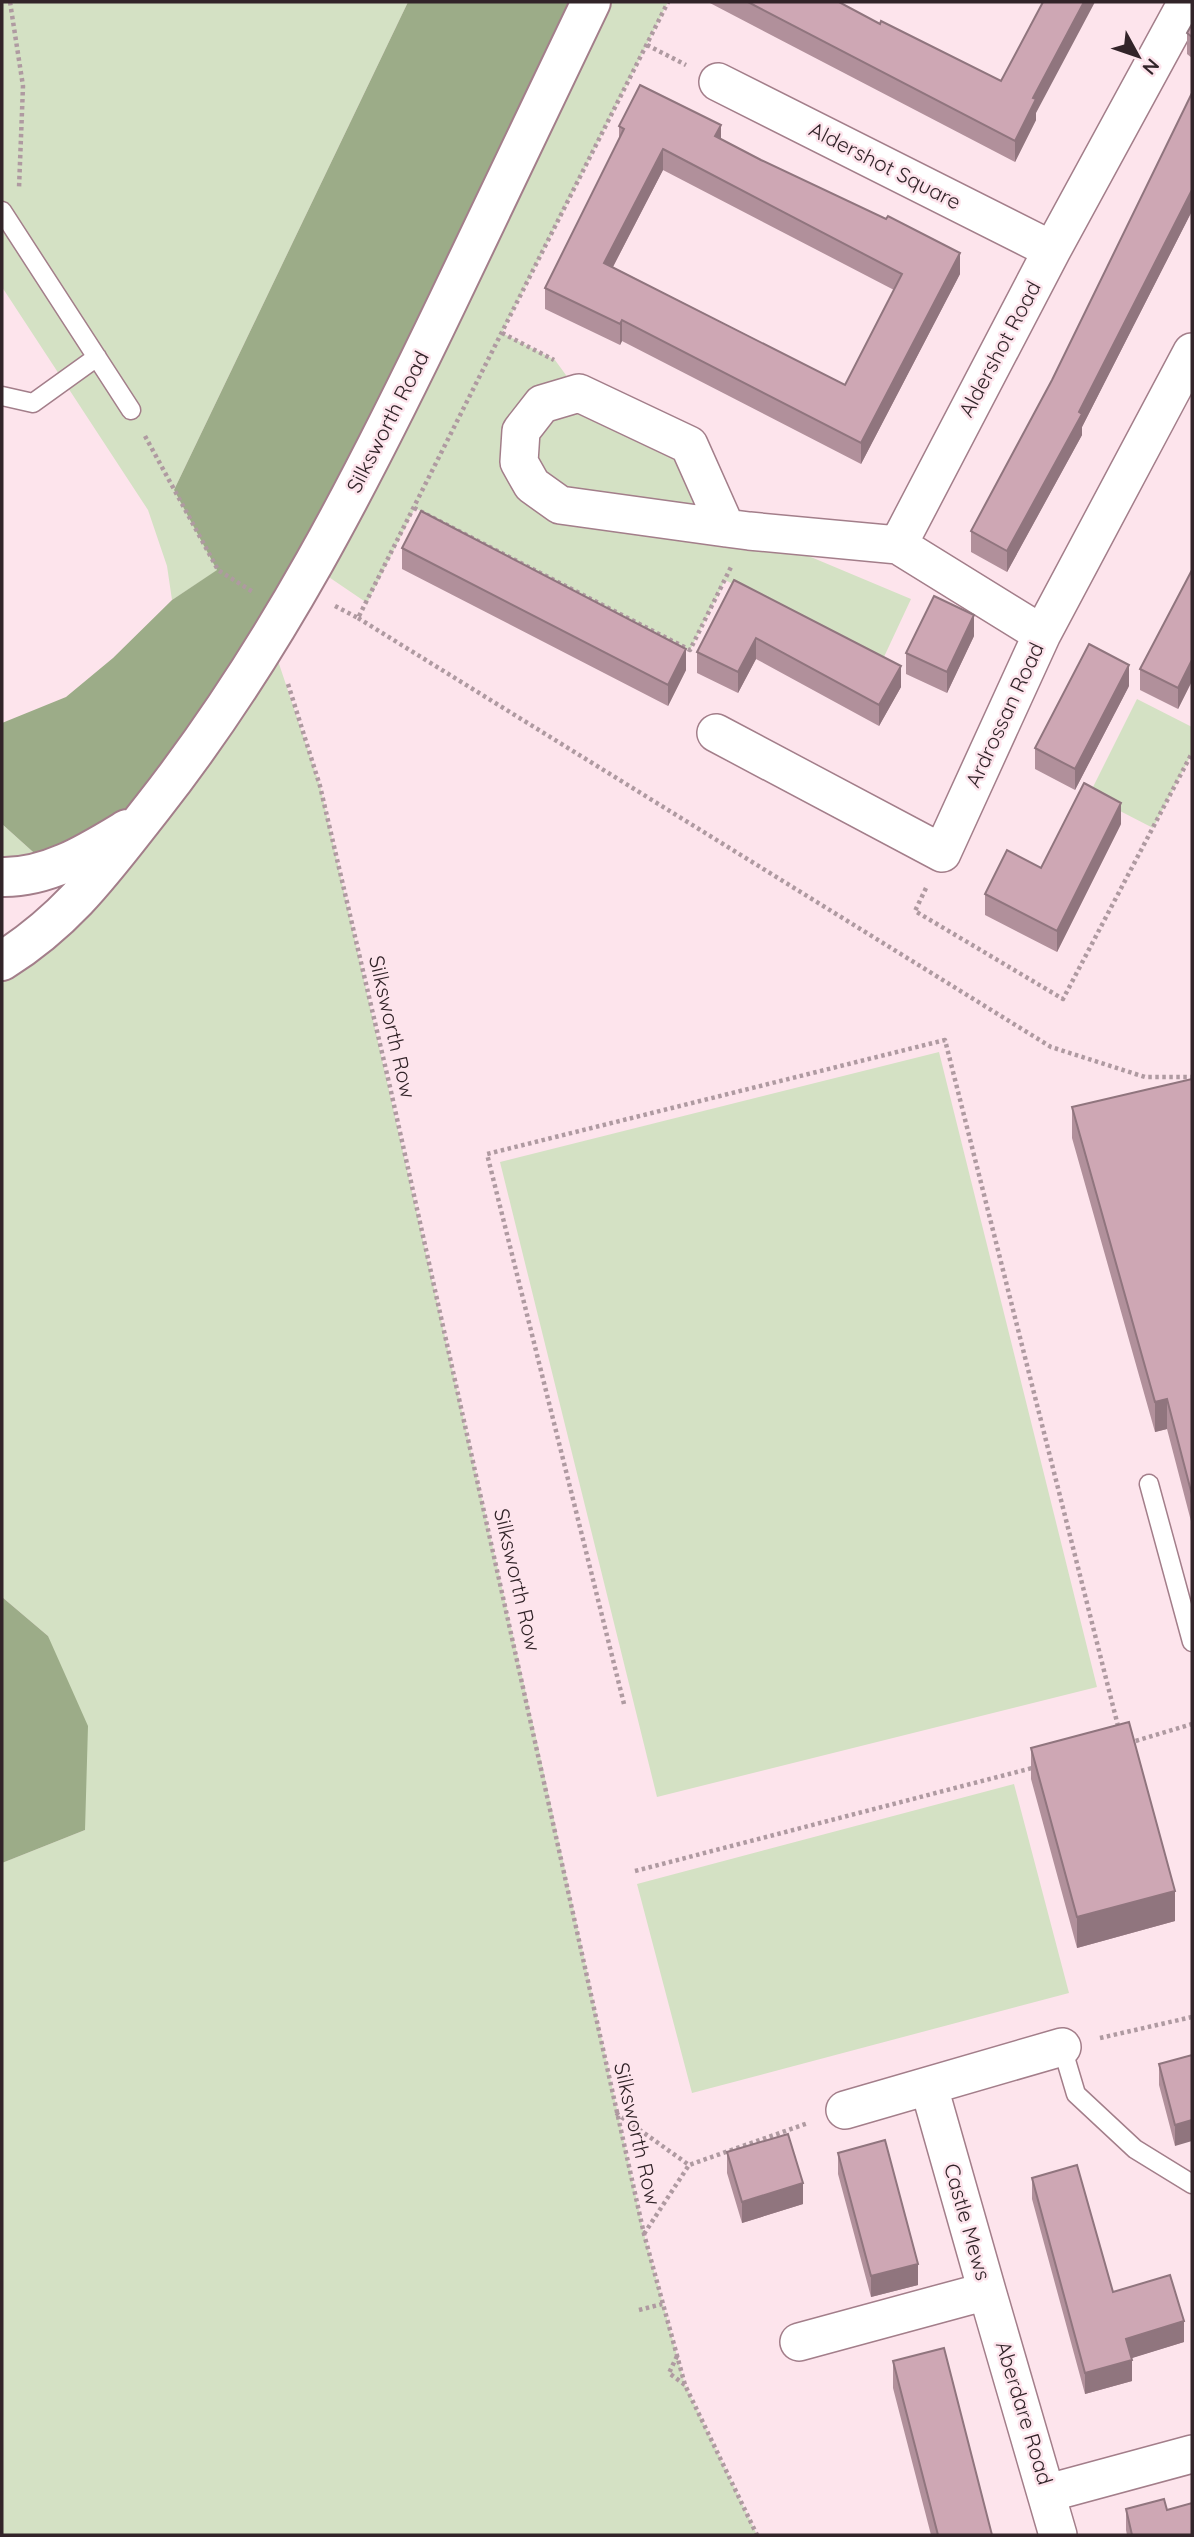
<svg xmlns="http://www.w3.org/2000/svg" width="1194" height="2537" viewBox="0 0 1194 2537" font-family="Quicksand,sans-serif">
<rect width="100%" height="100%" fill="#fde4ec"/>
<!-- green -->
<path fill="#d4e1c4" d="M 2,2 L 408,2 L 174,490 L 218,570 L 172,600 L 167,566 L 148,510 L 2,287 Z
M 591,2 L 668,2 L 502,333 L 555,360 L 579,393 L 689,445 L 749,531 L 911,599 L 883,659 L 725,580 L 690,650 L 415,508 L 367,603 L 314,567 Z
M 271,640 L 320,786 L 541,1760 L 644,2234 L 685,2385 L 757,2535 L 2,2535 L 2,1863 L 85,1830 L 48,1636 L 2,1597 L 2,961 Z
M 1137,699 L 1192,727 L 1192,753 L 1153,828 L 1089,795 Z
M 2,824 L 52,869 L 2,877 Z
M 939,1052 L 1097,1687 L 657,1797 L 500,1162 Z
M 1014,1784 L 1069,1993 L 692,2093 L 637,1884 Z"/>
<!-- forest -->
<path fill="#9cac88" d="M 408,2 L 591,2 L 393,416 L 186,766 L 52,869 L 2,824 L 2,723 L 66,697 L 113,658 L 172,600 L 217,570 L 174,490 Z
M 2,1597 L 48,1636 L 88,1726 L 85,1830 L 2,1863 Z"/>
<g fill="none" stroke-linecap="round" stroke-linejoin="round">
<defs>
<path id="service" d="M 2,211 L 131,410
M 2,396 L 33,403 L 97,357
M 1149,1484 L 1192,1642
M 1062,2047 L 1076,2094 L 1135,2149 L 1192,2184"/>
<path id="minor" d="M 718,82 L 1052,250
M 726,528 L 689,445 L 579,393 L 542,404 L 521,431 L 519,462 L 532,485 L 560,505 L 726,528 L 749,531 L 898,545 L 1052,250 L 1187,2
M 898,545 L 1042,634
M 716,733 L 942,853 L 1042,634 L 1192,352
M 845,2110 L 1062,2047
M 987,2291 L 1058,2535
M 799,2342 L 987,2291 L 929,2087
M 1048,2493 L 1192,2454"/>
<path id="tertiary" d="M 2,877 C 48,878 89,852 127,829
M 2,961 C 69,919 104,869 152,808 C 275,652 363,478 448,301 C 496,201 543,101 591,2"/>
</defs>
<!-- service casing -->
<use href="#service" stroke="#a37e8a" stroke-width="21"/>
<!-- minor casing -->
<use href="#minor" stroke="#a37e8a" stroke-width="40"/>
<!-- tertiary casing -->
<use href="#tertiary" stroke="#a37e8a" stroke-width="42"/>
<!-- path -->
<path stroke="#af9aa1" stroke-width="4.5" stroke-dasharray="3.5 3.5" stroke-linecap="butt" d="M 10,2 L 23,86 L 19,188
M 647,45 L 686,65
M 502,333 L 554,360
M 145,436 L 218,570 L 253,592
M 414,508 L 690,650 L 731,567
M 335,606 L 358,618 L 668,2
M 358,618 L 1051,1047 L 1145,1077 L 1192,1077
M 288,684 L 320,786 L 390,1087 L 644,2234 L 685,2385 L 757,2535
M 926,888 L 915,911 L 1063,999 L 1192,753
M 624,1704 L 487,1154 L 945,1040 L 1119,1730
M 1129,1743 L 1192,1724
M 635,1871 L 1036,1767
M 1100,2038 L 1192,2017
M 616,2113 L 689,2165 L 808,2123
M 644,2234 L 689,2165
M 639,2310 L 662,2304
M 677,2356 L 669,2373 L 685,2385"/>
<!-- service -->
<use href="#service" stroke="#fff" stroke-width="18"/>
<!-- minor -->
<use href="#minor" stroke="#fff" stroke-width="37"/>
<!-- tertiary -->
<use href="#tertiary" stroke="#fff" stroke-width="38"/>
</g>
<!-- wall -->
<path fill="#b1909b" fill-rule="evenodd" d="M 708,2 L 839,2 L 1036,113 L 1036,120 L 1015,162 Z
M 1192,24 L 1192,58 L 1187,54 L 1187,33 Z
M 1192,93 L 1192,211 L 1082,427 L 1082,435 L 1007,572 L 971,552 L 971,531 L 1052,380 Z
M 619,126 L 721,139 L 960,274 L 861,464 L 622,341 L 620,345 L 545,309 L 545,288 L 619,139 ZM 663,170 L 894,290 L 845,385 L 613,267 Z
M 402,548 L 686,670 L 668,706 L 402,569 Z
M 1192,570 L 1192,681 L 1178,709 L 1140,690 L 1140,669 Z
M 734,580 L 901,687 L 879,726 L 756,659 L 738,693 L 697,673 L 697,652 Z
M 974,636 L 947,693 L 906,674 L 906,653 Z
M 1129,686 L 1075,790 L 1035,769 L 1035,748 Z
M 1121,824 L 1057,952 L 985,915 L 985,894 L 1041,868 Z
M 1192,1079 L 1192,1525 L 1167,1429 L 1155,1432 L 1072,1138 L 1072,1107 Z
M 1031,1748 L 1175,1921 L 1077,1948 L 1031,1779 Z
M 1192,2055 L 1175,2146 L 1159,2085 L 1159,2064 Z
M 727,2152 L 803,2204 L 742,2223 L 727,2173 Z
M 838,2153 L 918,2285 L 871,2297 L 838,2174 Z
M 1032,2178 L 1113,2292 L 1184,2342 L 1131,2358 L 1132,2381 L 1085,2394 L 1032,2199 Z
M 893,2361 L 992,2535 L 931,2535 L 893,2388 Z
M 1126,2509 L 1167,2510 L 1192,2535 L 1127,2535 L 1126,2530 Z"/>
<!-- shaded-wall -->
<path fill="#90757e" d="M 1084,2 L 1095,2 L 1036,113 L 1036,120 L 1015,162 L 1015,141 L 1033,98 Z
M 721,125 L 721,146 L 715,136 Z
M 663,149 L 663,170 L 604,284 L 604,263 Z
M 1192,190 L 1192,211 L 1082,427 L 1082,435 L 1007,572 L 1007,551 Z
M 960,253 L 960,274 L 861,464 L 861,443 Z
M 622,320 L 622,341 L 620,345 L 620,324 Z
M 974,615 L 974,636 L 947,693 L 947,672 Z
M 756,638 L 756,659 L 738,693 L 738,672 Z
M 686,649 L 686,670 L 668,706 L 668,685 Z
M 1192,660 L 1192,681 L 1178,709 L 1178,688 Z
M 1129,665 L 1129,686 L 1075,790 L 1075,769 Z
M 901,666 L 901,687 L 879,726 L 879,705 Z
M 1121,803 L 1121,824 L 1057,952 L 1057,931 Z
M 1167,1399 L 1167,1429 L 1155,1432 L 1155,1402 Z
M 1175,1891 L 1175,1921 L 1077,1948 L 1077,1917 Z
M 1192,2120 L 1192,2141 L 1175,2146 L 1175,2125 Z
M 803,2183 L 803,2204 L 742,2223 L 742,2202 Z
M 918,2264 L 918,2285 L 871,2297 L 871,2276 Z
M 1184,2321 L 1184,2342 L 1126,2360 L 1126,2339 Z
M 1132,2360 L 1132,2381 L 1085,2394 L 1085,2373 Z"/>
<!-- building -->
<path fill="#cea7b4" stroke="#90757e" stroke-width="2" fill-rule="evenodd" d="M 748,2 L 839,2 L 880,24 L 881,21 L 1001,81 L 1043,2 L 1084,2 L 1033,98 L 1036,99 L 1015,141 Z
M 1192,24 L 1192,37 L 1187,33 Z
M 640,85 L 721,125 L 715,136 L 761,160 L 886,219 L 888,216 L 960,253 L 861,443 L 622,320 L 620,324 L 545,288 L 624,129 L 619,126 ZM 663,149 L 902,274 L 845,385 L 604,263 Z
M 1192,93 L 1192,190 L 1079,412 L 1082,414 L 1007,551 L 971,531 L 1052,380 Z
M 421,511 L 686,649 L 668,685 L 402,548 Z
M 1192,570 L 1192,660 L 1178,688 L 1140,669 Z
M 734,580 L 901,666 L 879,705 L 756,638 L 738,672 L 697,652 Z
M 934,596 L 974,615 L 947,672 L 906,653 Z
M 1089,644 L 1129,665 L 1075,769 L 1035,748 Z
M 1084,783 L 1121,803 L 1057,931 L 985,894 L 1007,850 L 1041,868 Z
M 1192,1079 L 1192,1495 L 1167,1399 L 1155,1402 L 1072,1107 Z
M 1129,1722 L 1175,1891 L 1077,1917 L 1031,1748 Z
M 1192,2055 L 1192,2120 L 1175,2125 L 1159,2064 Z
M 788,2134 L 803,2183 L 742,2202 L 727,2152 Z
M 885,2140 L 918,2264 L 871,2276 L 838,2153 Z
M 1077,2165 L 1113,2292 L 1170,2275 L 1184,2321 L 1126,2339 L 1132,2360 L 1085,2373 L 1032,2178 Z
M 944,2348 L 992,2535 L 938,2535 L 893,2361 Z
M 1164,2499 L 1167,2510 L 1192,2503 L 1192,2535 L 1132,2535 L 1126,2509 Z"/>
<g text-anchor="middle" stroke-width="5" stroke-linejoin="round" paint-order="stroke">
<!-- street labels -->
<g font-size="21" fill="#322429" stroke="#fde4ec">
<text transform="translate(885 166) rotate(27)" y="7">Aldershot Square</text>
<text transform="translate(1000 349) rotate(-62)" y="7">Aldershot Road</text>
<text transform="translate(388 422) rotate(-63)" y="7">Silksworth Road</text>
<text transform="translate(1005 715) rotate(-65)" y="7">Ardrossan Road</text>
<text transform="translate(392 1027) rotate(77)" y="7">Silksworth Row</text>
<text transform="translate(517 1580) rotate(77)" y="7">Silksworth Row</text>
<text transform="translate(637 2134) rotate(77)" y="7">Silksworth Row</text>
<text transform="translate(967 2222) rotate(74)" y="7">Castle Mews</text>
<text transform="translate(1024 2413) rotate(73)" y="7">Aberdare Road</text>
</g>
</g>
<!-- border -->
<rect width="1194" height="2537" fill="none" stroke="#322429" stroke-width="7"/>
<!-- north arrow -->
<g transform="translate(1138 56) rotate(130)" stroke="#fde4ec" stroke-width="5" paint-order="stroke">
<path d="M0-5L12 26L0 18L-12 26Z" fill="#322429"/>
<text y="-10" font-size="19" font-weight="bold" text-anchor="middle" fill="#322429">N</text>
</g>
</svg>
